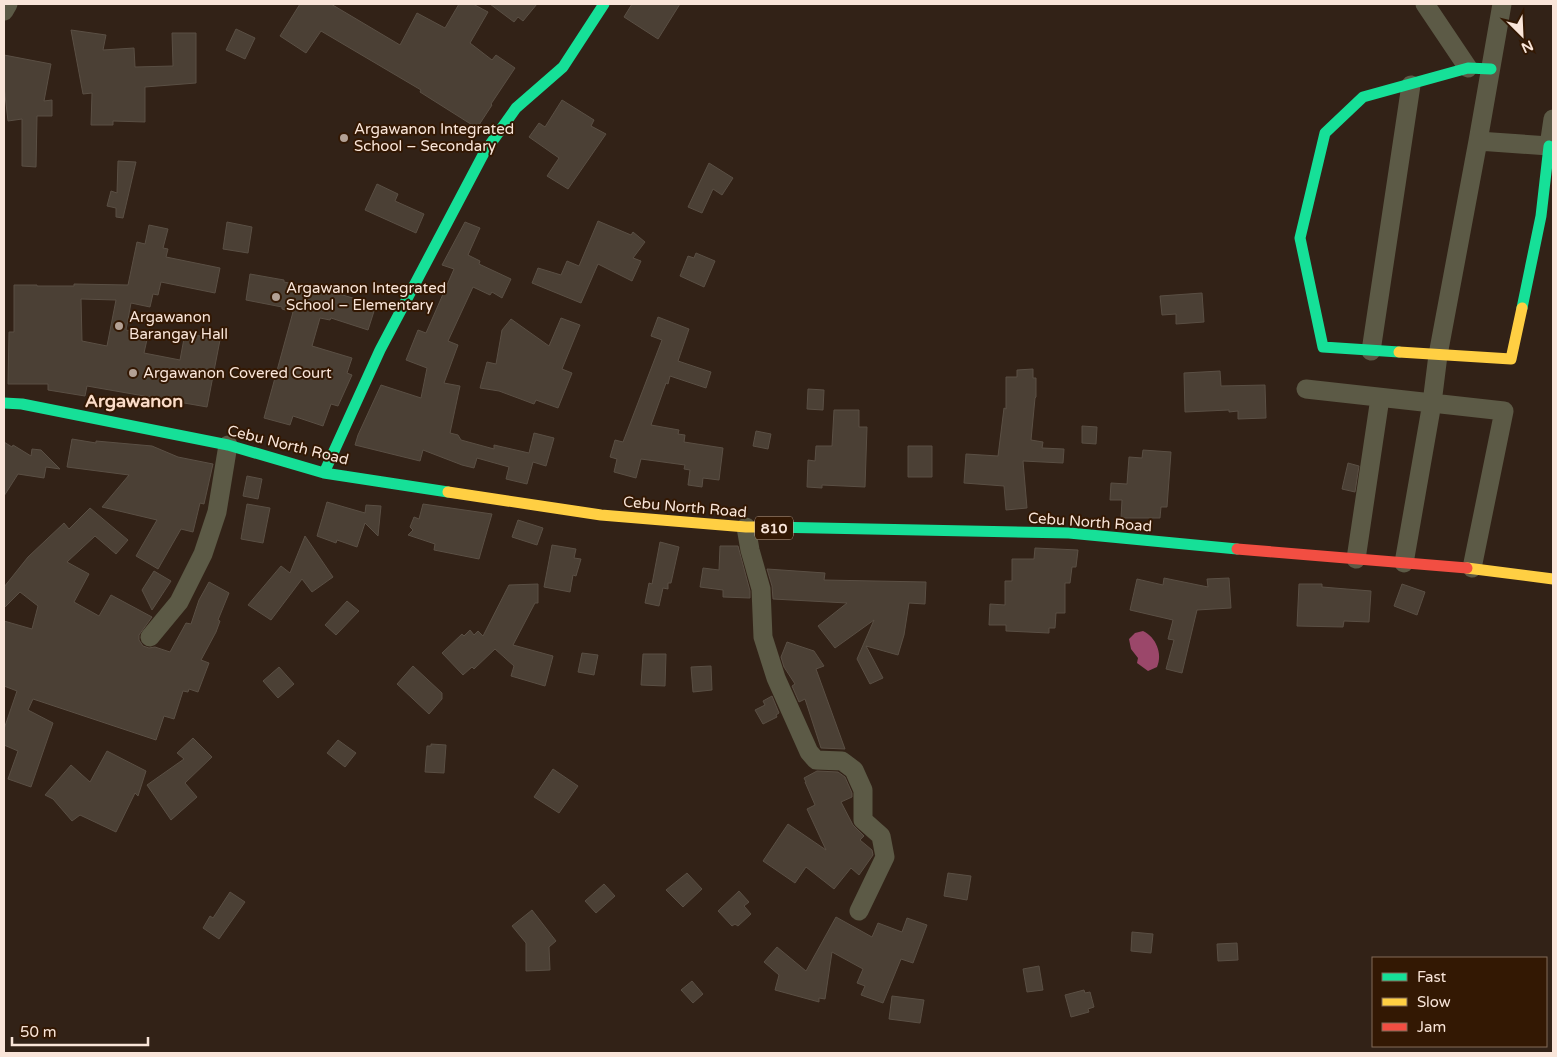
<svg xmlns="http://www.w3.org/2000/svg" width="1557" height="1057" viewBox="0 0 1557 1057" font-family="'Varela Round',sans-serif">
<rect width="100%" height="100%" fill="#322217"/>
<!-- water -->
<path fill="#9b476a" d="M 1143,631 C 1156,637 1163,654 1157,667 L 1148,671 L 1137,663 L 1138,658 L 1131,649 L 1129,639 L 1135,633 Z"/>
<!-- building -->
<path fill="#4b4035" stroke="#5a4f44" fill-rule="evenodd" d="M 300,4 L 331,4 L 400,45 L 417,13 L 445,28 L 459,4 L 473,4 L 488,12 L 470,43 L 492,60 L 496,55 L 515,68 L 491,104 L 492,105 L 477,128 L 420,92 L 421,90 L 321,31 L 306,53 L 280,36 Z
M 490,4 L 537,4 L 523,21 L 518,17 L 514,22 Z
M 632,4 L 680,4 L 658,39 L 624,17 Z
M 236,29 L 255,38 L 245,59 L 226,50 Z
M 71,30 L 106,35 L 103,50 L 134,48 L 135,67 L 173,66 L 172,33 L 196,33 L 196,83 L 145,87 L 145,122 L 113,121 L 113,125 L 91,125 L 92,93 L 83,94 Z
M 4,55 L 51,64 L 44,101 L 52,100 L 52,116 L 37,116 L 36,167 L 22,166 L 22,119 L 8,121 L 4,86 Z
M 562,100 L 594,120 L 591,126 L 606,134 L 568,189 L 547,176 L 559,158 L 529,137 L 539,123 L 545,127 Z
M 118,161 L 136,162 L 123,218 L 116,217 L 116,208 L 107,206 L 111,191 L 117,193 Z
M 709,163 L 733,178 L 722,195 L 713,189 L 702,213 L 688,207 Z
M 377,184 L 398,194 L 395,201 L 424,214 L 416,233 L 365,210 Z
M 598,221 L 631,235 L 633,232 L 645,242 L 633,258 L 641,261 L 632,281 L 598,264 L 581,303 L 532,283 L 538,268 L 561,275 L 567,261 L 579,266 Z
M 227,222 L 252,227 L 248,253 L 223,249 Z
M 465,222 L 480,228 L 468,255 L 480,261 L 479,264 L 511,279 L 502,298 L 492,292 L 490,295 L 473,287 L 448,341 L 458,345 L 444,383 L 460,386 L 450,433 L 458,435 L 461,440 L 494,449 L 494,445 L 529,453 L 534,433 L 554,438 L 546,466 L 533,462 L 527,484 L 506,479 L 509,467 L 477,458 L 474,468 L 462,465 L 423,450 L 420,461 L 355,445 L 358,435 L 381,385 L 421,398 L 427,368 L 406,360 L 418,330 L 426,333 L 454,269 L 442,265 Z
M 149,225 L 168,229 L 163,248 L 168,249 L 166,257 L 220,268 L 215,293 L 161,282 L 158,295 L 153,294 L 150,307 L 131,303 L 126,330 L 148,335 L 144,353 L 180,360 L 185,333 L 220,340 L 207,407 L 87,386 L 85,396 L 48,390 L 48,384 L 8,384 L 9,332 L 14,332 L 14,285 L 37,285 L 37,286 L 74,286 L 74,284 L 128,285 L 137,242 L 145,244 ZM 81,299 L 116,300 L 107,346 L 82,341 Z
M 696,253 L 715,261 L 704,287 L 680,276 L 688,256 L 694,258 Z
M 250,274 L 284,280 L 284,282 L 336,293 L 376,305 L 368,330 L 331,318 L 330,320 L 320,318 L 312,346 L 352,358 L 347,373 L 352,375 L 338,406 L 331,404 L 323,426 L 293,416 L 290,425 L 264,418 L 293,312 L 282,309 L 282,307 L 246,300 Z
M 1202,293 L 1204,322 L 1176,324 L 1176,314 L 1162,315 L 1160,296 Z
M 658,317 L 689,329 L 678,361 L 711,372 L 706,388 L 670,376 L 668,384 L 666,383 L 651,425 L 679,430 L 678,434 L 685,435 L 684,442 L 723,448 L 719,480 L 703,478 L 702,487 L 688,485 L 690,470 L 684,469 L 685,465 L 641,459 L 636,478 L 614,472 L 617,459 L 610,457 L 615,440 L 623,442 L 662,340 L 651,336 Z
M 561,318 L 580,325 L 562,369 L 572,373 L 558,408 L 536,400 L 534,404 L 499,391 L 480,388 L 487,362 L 496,364 L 502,330 L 511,319 L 549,346 Z
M 1033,369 L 1033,378 L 1036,378 L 1036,397 L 1035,398 L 1031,440 L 1043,442 L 1042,448 L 1064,449 L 1063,463 L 1023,461 L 1027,508 L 1006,510 L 1004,486 L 964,483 L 966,454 L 998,456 L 1004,408 L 1006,409 L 1006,377 L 1017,377 L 1017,370 Z
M 1220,371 L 1221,386 L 1265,385 L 1266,418 L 1238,419 L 1238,411 L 1229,412 L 1229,410 L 1185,412 L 1184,373 Z
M 808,389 L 824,390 L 823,410 L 807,409 Z
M 834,410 L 859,410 L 859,427 L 867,427 L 865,487 L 822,485 L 822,488 L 807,487 L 808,460 L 815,461 L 816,446 L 832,446 Z
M 1082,426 L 1097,427 L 1096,444 L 1082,443 Z
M 756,431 L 771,434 L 768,449 L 753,446 Z
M 72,439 L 96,443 L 96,441 L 152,446 L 178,457 L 213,464 L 204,504 L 200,503 L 193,532 L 181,529 L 158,569 L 136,556 L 157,520 L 102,507 L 129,475 L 67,467 Z
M 4,442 L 12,447 L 13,445 L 31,456 L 32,449 L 41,450 L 60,469 L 46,467 L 44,478 L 18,474 L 4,496 Z
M 908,446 L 932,446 L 932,477 L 908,477 Z
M 1143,450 L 1171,452 L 1167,507 L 1161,507 L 1160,518 L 1121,518 L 1122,500 L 1110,500 L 1111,483 L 1127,484 L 1129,457 L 1142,458 Z
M 1348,463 L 1359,466 L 1355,492 L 1342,489 Z
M 247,476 L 262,479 L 258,499 L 243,496 Z
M 327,502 L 365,513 L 366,505 L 381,506 L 378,536 L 365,523 L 357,547 L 337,540 L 336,543 L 317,536 Z
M 247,504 L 270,508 L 263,543 L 241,539 Z
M 423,504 L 492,514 L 479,559 L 434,550 L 435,544 L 408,535 L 413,530 L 410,527 L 414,517 L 419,519 Z
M 90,508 L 128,540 L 116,554 L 95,536 L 67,562 L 89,574 L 74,602 L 99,616 L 111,595 L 152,617 L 139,635 L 139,640 L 143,646 L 149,648 L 155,647 L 170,652 L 186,623 L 191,624 L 199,600 L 209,582 L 229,593 L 218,620 L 220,621 L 216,632 L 201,660 L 209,663 L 198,692 L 189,689 L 188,692 L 183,691 L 174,719 L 164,716 L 156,740 L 33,699 L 28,710 L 53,723 L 31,787 L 8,779 L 18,751 L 4,745 L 4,729 L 17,691 L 4,686 L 4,621 L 32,629 L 38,606 L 20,592 L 4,608 L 4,587 L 28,557 L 64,523 L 69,529 Z
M 518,520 L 543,528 L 537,545 L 512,537 Z
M 305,536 L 333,577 L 312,592 L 302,579 L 271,620 L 248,605 L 281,566 L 290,573 Z
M 660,542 L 679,547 L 671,583 L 668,583 L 668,589 L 663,588 L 659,606 L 645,603 L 649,583 L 652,584 Z
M 552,545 L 576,549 L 574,558 L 581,559 L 576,576 L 573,575 L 570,592 L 544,587 Z
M 720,546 L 738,546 L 750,591 L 750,598 L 723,597 L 723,590 L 700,587 L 703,568 L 719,570 Z
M 1035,548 L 1078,550 L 1076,567 L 1072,567 L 1070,583 L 1065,583 L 1065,613 L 1056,613 L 1055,628 L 1049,628 L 1049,633 L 1006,631 L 1006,625 L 989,625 L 990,604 L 1005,605 L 1005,581 L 1012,581 L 1012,559 L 1034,559 Z
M 767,569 L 825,573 L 824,580 L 926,582 L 925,604 L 909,603 L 904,635 L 898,655 L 866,646 L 883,678 L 870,684 L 857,659 L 874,620 L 835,648 L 818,626 L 847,603 L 773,599 L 772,586 Z
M 154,571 L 171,581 L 152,610 L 142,590 Z
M 1164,578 L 1208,587 L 1207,579 L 1229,578 L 1231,608 L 1197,610 L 1182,673 L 1166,669 L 1174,640 L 1168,639 L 1173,620 L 1130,610 L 1137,579 L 1163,585 Z
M 538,584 L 538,603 L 535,603 L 513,645 L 553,656 L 545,686 L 511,676 L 514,666 L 495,649 L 474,669 L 472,667 L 463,675 L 442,653 L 462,634 L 464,636 L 470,630 L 474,635 L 478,631 L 483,636 L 509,585 Z
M 1299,584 L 1322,584 L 1322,587 L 1371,591 L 1369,622 L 1344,621 L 1343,627 L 1297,626 Z
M 1402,584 L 1425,592 L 1417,615 L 1394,606 Z
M 347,601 L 359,611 L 336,635 L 325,625 Z
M 787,642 L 814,651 L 824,666 L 816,669 L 845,749 L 821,748 L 805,699 L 799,702 L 792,686 L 795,684 L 784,667 L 781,657 Z
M 582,653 L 598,655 L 594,675 L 578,672 Z
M 643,654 L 666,654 L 665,686 L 641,685 Z
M 413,666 L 442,693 L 442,699 L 429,714 L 397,684 Z
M 711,666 L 712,690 L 693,692 L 691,667 Z
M 279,667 L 294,684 L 278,698 L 263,681 Z
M 772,696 L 779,713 L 776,715 L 777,717 L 763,724 L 755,710 L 765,705 L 763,701 Z
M 193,738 L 212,757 L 185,783 L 197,797 L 171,820 L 147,785 L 184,759 L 177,753 Z
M 338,740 L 356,753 L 345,767 L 327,753 Z
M 431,744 L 446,745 L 444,773 L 425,772 L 427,746 L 431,746 Z
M 107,751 L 146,771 L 138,796 L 135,793 L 116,832 L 80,815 L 72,821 L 53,799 L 45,795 L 71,765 L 90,782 Z
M 553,769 L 578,786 L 559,813 L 534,797 Z
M 817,771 L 838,772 L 845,777 L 852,793 L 852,797 L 841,802 L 853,825 L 864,836 L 860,840 L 872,850 L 873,855 L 859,875 L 851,868 L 834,889 L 806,867 L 795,883 L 763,861 L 788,824 L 826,850 L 807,809 L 815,805 L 805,782 L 806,782 L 804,778 Z
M 687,873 L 702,889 L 683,907 L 666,890 Z
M 948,873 L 971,876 L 967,900 L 944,896 Z
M 604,884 L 615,896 L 596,913 L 585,901 Z
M 739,891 L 749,902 L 744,906 L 751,914 L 738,926 L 735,924 L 732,926 L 718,911 Z
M 230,892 L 245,902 L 219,939 L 203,928 L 210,916 L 213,918 Z
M 532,910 L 556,941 L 549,947 L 550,970 L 526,971 L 526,943 L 512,926 Z
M 836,917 L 872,937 L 878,923 L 902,932 L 907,918 L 927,925 L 913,963 L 901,959 L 883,1003 L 861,995 L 865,986 L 857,983 L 863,969 L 832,952 L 825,999 L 819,998 L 819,1002 L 775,990 L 779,975 L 764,962 L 777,947 L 806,971 Z
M 1132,932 L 1153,934 L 1151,953 L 1131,951 Z
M 1237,943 L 1238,960 L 1218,961 L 1217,944 Z
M 1039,966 L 1043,990 L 1027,992 L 1023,969 Z
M 692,981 L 703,994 L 693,1003 L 681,990 Z
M 1084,990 L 1085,993 L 1090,992 L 1094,1007 L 1088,1009 L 1089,1012 L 1071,1017 L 1065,995 Z
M 892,996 L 924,1000 L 920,1023 L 889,1019 Z"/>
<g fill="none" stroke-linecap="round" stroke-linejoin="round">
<!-- street -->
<path stroke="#5c5a46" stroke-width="19" d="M 1425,4 L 1468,68
M 4,11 L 8,4
M 1478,141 L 1549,146 L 1553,119
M 1371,351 L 1411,85
M 1306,389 L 1432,403 L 1438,355 L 1478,141 L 1502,4
M 746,527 L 750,550 L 761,589 L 763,637 L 776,678 L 809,752 L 816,760 L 842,761 L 854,770 L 863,790 L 863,820 L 881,836 L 885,857 L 859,911
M 1356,559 L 1380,398
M 1404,563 L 1432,403 L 1504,411 L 1472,568
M 150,637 L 179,602 L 203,554 L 217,512 L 228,445"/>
<!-- fast -->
<path stroke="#16e098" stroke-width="11" d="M 1522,308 L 1541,216 L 1549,146
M 1399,352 L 1323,347 L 1300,238 L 1325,133 L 1363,97 L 1468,68 L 1491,69
M 4,403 L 22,404 L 228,445 L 324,473 L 448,492
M 324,473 L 380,350 L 484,153 L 516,108 L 563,67 L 604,4
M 770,527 L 1069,533 L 1237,549"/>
<!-- slow -->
<path stroke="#ffcf43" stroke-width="11" d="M 1399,352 L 1511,359 L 1522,308
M 448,492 L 601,515 L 746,527 L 770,527
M 1467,568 L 1553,579"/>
<!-- jam -->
<path stroke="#f24e42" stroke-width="11" d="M 1237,549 L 1467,568"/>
</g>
<!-- markers -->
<g fill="#b3a195" stroke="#331803" stroke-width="2">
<circle cx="344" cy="138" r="5"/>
<circle cx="276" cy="297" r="5"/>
<circle cx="119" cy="326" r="5"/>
<circle cx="133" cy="373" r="5"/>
</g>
<g text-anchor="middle" stroke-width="4" stroke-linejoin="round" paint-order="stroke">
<!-- shield labels -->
<rect fill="#331803" stroke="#bea899" stroke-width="1" x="755" y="516.5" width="38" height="23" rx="4"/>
<g font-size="14" font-weight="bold" fill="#f9e5d9">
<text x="774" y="533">810</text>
</g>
<!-- poi labels -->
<g font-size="15" fill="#f9e5d9" stroke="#331803" text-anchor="start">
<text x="354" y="134">Argawanon Integrated<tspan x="354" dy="17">School – Secondary</tspan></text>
<text x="286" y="293">Argawanon Integrated<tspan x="286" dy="17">School – Elementary</tspan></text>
<text x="129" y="322">Argawanon<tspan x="129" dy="17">Barangay Hall</tspan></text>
<text x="143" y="378">Argawanon Covered Court</text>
</g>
<!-- street labels -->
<g font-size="15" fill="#f9e5d9" stroke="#331803">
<text transform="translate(288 445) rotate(14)" y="5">Cebu North Road</text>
<text transform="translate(685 507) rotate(5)" y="5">Cebu North Road</text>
<text transform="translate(1090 522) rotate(4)" y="5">Cebu North Road</text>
</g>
<!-- quarter labels -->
<g font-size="18" font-weight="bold" fill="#fbdcc8" stroke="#331803">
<text x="134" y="407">Argawanon</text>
</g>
</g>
<!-- border -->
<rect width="1557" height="1057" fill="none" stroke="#f9e5d9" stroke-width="10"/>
<!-- legend -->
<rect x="1372" y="957" width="175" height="90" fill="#331803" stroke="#826a59"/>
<rect x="1382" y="973" width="25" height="8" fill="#16e098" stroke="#826a59"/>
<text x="1417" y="982" font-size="15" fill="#f9e5d9">Fast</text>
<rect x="1382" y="998" width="25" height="8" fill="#ffcf43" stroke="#826a59"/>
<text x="1417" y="1007" font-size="15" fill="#f9e5d9">Slow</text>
<rect x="1382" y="1023" width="25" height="8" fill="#f24e42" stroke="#826a59"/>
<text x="1417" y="1032" font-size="15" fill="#f9e5d9">Jam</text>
<!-- north arrow -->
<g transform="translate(1522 35) rotate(156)" stroke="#331803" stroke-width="4" paint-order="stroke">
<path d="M0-4L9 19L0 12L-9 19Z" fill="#f9e5d9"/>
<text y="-8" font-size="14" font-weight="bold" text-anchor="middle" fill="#f9e5d9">N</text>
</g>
<!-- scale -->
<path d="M12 1037v8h136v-8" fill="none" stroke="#f9e5d9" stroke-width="2.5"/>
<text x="20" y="1037" font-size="15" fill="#f9e5d9" stroke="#331803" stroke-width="4" paint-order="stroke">50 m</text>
</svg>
